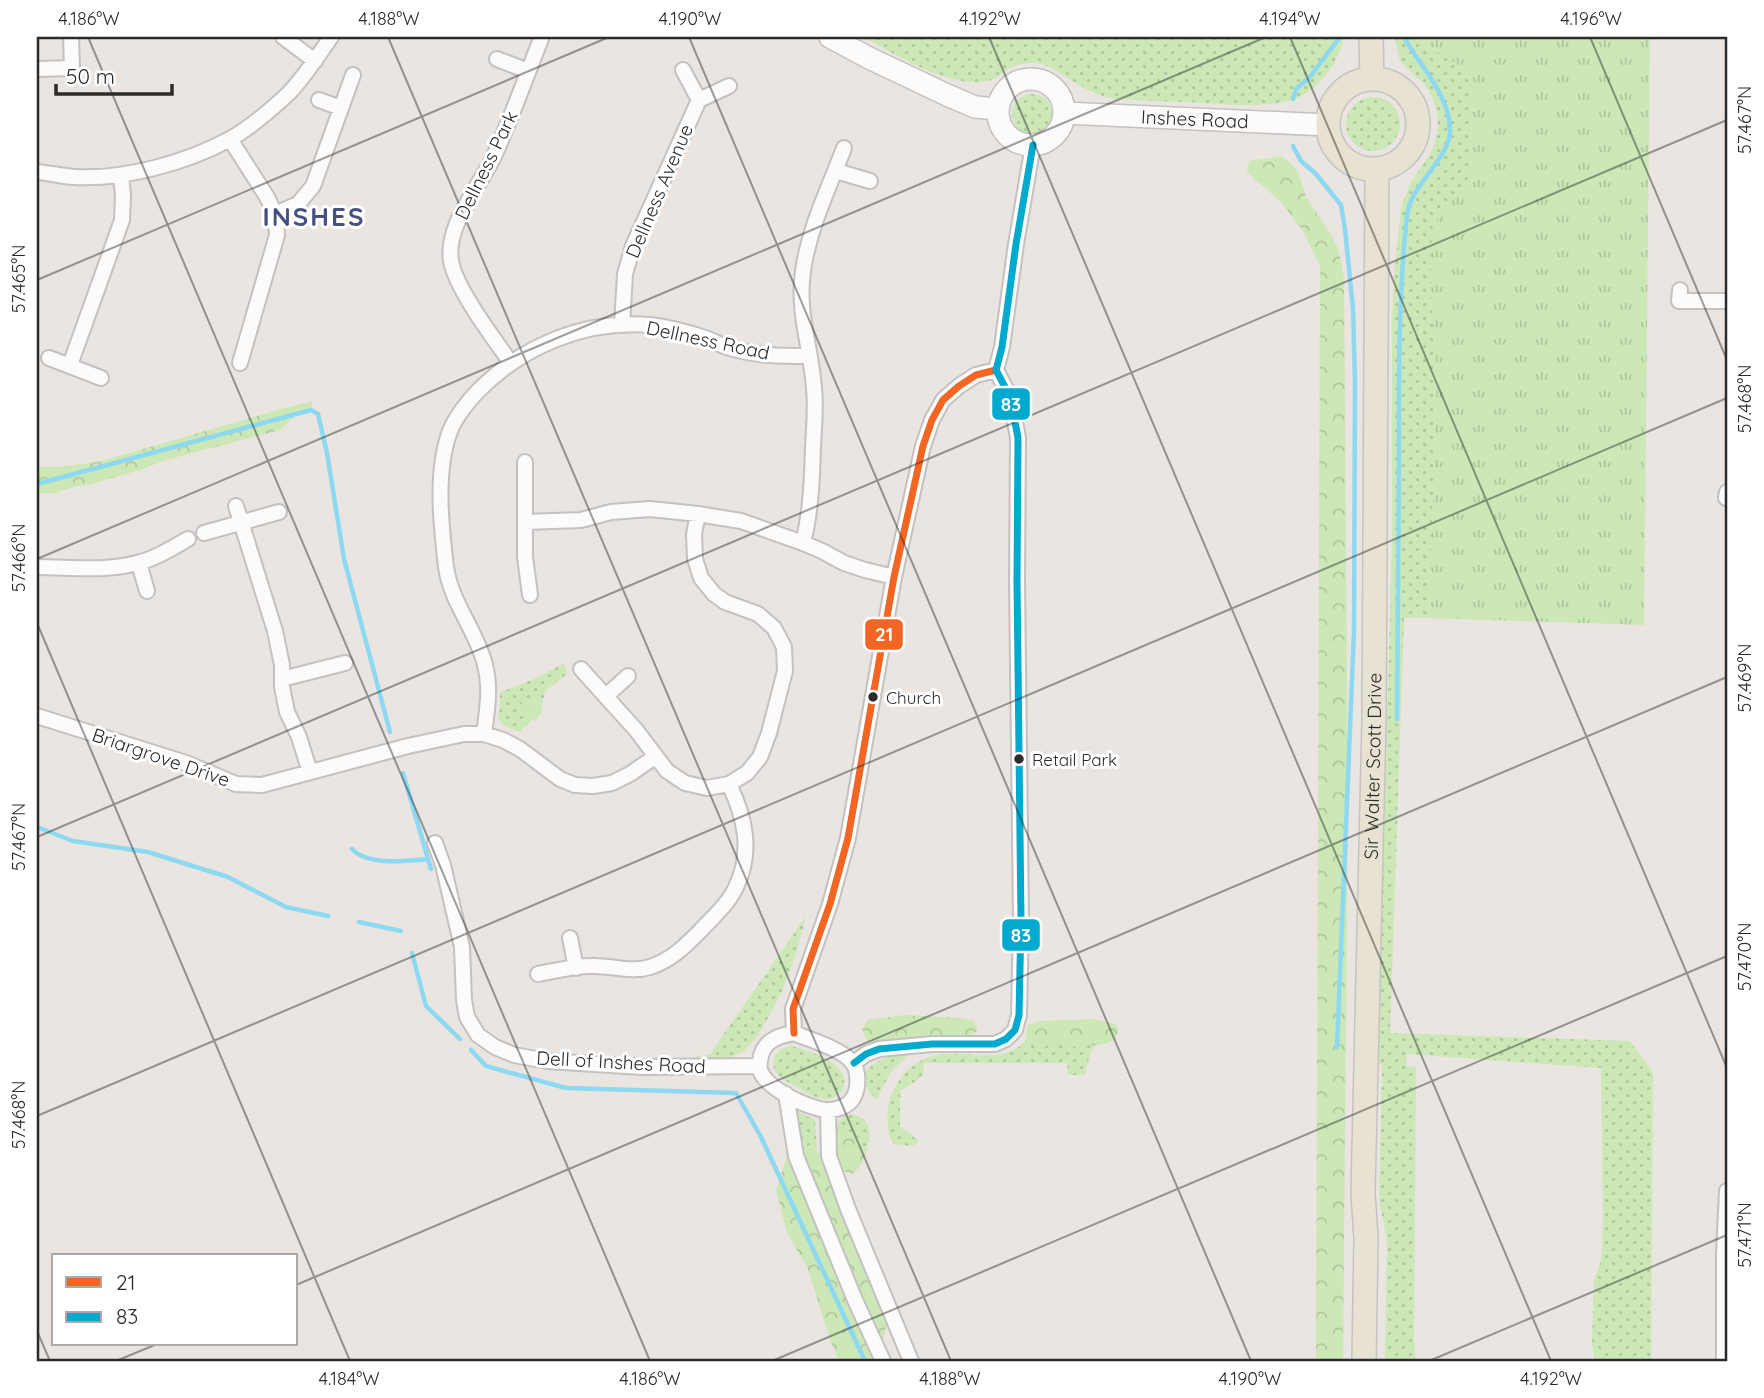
<svg xmlns="http://www.w3.org/2000/svg" width="1764" height="1398" viewBox="0 0 1764 1398" font-family="Quicksand,sans-serif">
<defs>
<pattern id="grass-dots" width="8" height="8" patternUnits="userSpaceOnUse" patternTransform="scale(1.75)"><rect width="8" height="8" fill="#cbe8b6"/><path d="M2 2h.1M6 6h.1" fill="none" stroke="#aec79d" stroke-width="1.8" stroke-linecap="round"/></pattern>
<pattern id="forest-crowns" width="20" height="18" patternUnits="userSpaceOnUse" patternTransform="scale(1.75)"><rect width="20" height="18" fill="#cbe8b6"/><path d="M2 6a3 3 0 1 1 6 0M12 15a3 3 0 1 1 6 0" fill="none" stroke="#aec79d"/></pattern>
<pattern id="park-tufts" width="24" height="20" patternUnits="userSpaceOnUse" patternTransform="scale(1.75)"><rect width="24" height="20" fill="#cbe8b6"/><path d="M3 7l-1-3M5 7V3M7 7l1-3M15 17l-1-3M17 17v-4M19 17l1-3" fill="none" stroke="#aec79d"/></pattern>
</defs>
<rect width="100%" height="100%" fill="#eae5e0"/>
<!-- grass -->
<path fill="url(#grass-dots)" d="M 863,37 L 862,37 L 1344,37 C 1339,60 1323,85 1301,96 C 1273,110 1220,104 1189,102 C 1162,101 1135,101 1108,98 C 1098,94 1088,91 1079,85 C 1066,78 1052,65 1036,63 C 1027,62 1013,65 1005,71 C 999,75 995,80 987,81 C 948,89 896,54 863,37 Z
M 1394,37 L 1413,37 L 1473,74 L 1471,174 L 1432,229 L 1431,301 L 1437,370 L 1429,618 L 1404,618 L 1390,1033 L 1630,1041 L 1653,1073 L 1651,1361 L 1595,1361 L 1592,1344 L 1594,1280 L 1601,1261 L 1603,1221 L 1601,1068 L 1407,1054 L 1406,1066 L 1416,1067 L 1414,1340 L 1416,1361 L 1385,1361 L 1387,1240 L 1379,1199 L 1382,1065 L 1378,1064 L 1392,541 L 1392,322 L 1394,275 L 1401,208 L 1410,184 L 1430,154 L 1435,142 L 1438,127 L 1437,112 L 1432,96 L 1425,85 L 1400,61 Z
M1012 114a20 20 0 1 1 40 0a20 20 0 1 1-40 0Z
M1346 124a27 27 0 1 1 54 0a27 27 0 1 1-54 0Z
M 564,663 L 567,674 L 545,691 L 543,703 L 523,701 L 521,706 L 533,719 L 519,732 L 503,725 L 498,718 L 500,708 L 500,692 L 534,679 Z
M 806,916 C 796,956 786,989 765,1023 C 757,1036 750,1049 736,1055 C 720,1062 699,1059 681,1060 L 710,1054 Z
M 1026,1040 L 1041,1046 L 1062,1044 L 1078,1047 L 1096,1045 L 1090,1054 L 1085,1075 L 1068,1075 L 1067,1063 L 924,1063 L 923,1074 L 919,1079 L 900,1091 L 900,1127 L 918,1140 L 918,1143 L 912,1146 L 893,1144 C 886,1130 886,1110 891,1096 C 895,1086 901,1076 909,1069 C 946,1034 996,1075 1026,1040 Z
M 791,1046 C 804,1048 831,1059 840,1070 C 852,1085 837,1104 819,1098 C 812,1096 806,1092 799,1088 C 787,1082 769,1075 774,1058 C 777,1050 783,1048 791,1046 Z
M 910,1053 L 890,1073 L 876,1100 C 845,1068 883,1056 910,1053 Z
M 797,1111 L 815,1120 L 817,1151 L 810,1145 L 802,1148 Z
M 846,1115 C 872,1113 872,1134 866,1153 L 862,1147 L 858,1137 L 834,1153 C 834,1137 832,1125 846,1115 Z"/>
<!-- forest -->
<path fill="url(#forest-crowns)" d="M 1282,156 L 1298,171 L 1306,197 L 1330,233 L 1338,248 L 1344,277 L 1348,811 L 1343,1361 L 1316,1361 L 1320,266 L 1303,231 L 1281,202 L 1247,172 L 1249,161 Z
M 311,402 L 312,410 L 296,415 L 280,430 L 166,460 L 140,470 L 91,484 L 77,486 L 55,493 L 37,493 L 37,467 L 62,467 L 102,461 L 284,408 Z
M 904,1015 L 960,1018 L 974,1021 L 978,1030 L 964,1041 L 884,1045 L 868,1042 L 862,1029 L 867,1020 Z
M 1095,1019 L 1115,1024 L 1119,1030 L 1114,1040 L 1105,1044 L 1078,1047 L 1062,1044 L 1041,1046 L 1026,1040 L 1027,1026 L 1039,1021 Z
M 843,1133 L 858,1137 L 862,1147 L 866,1153 L 861,1165 L 853,1174 L 843,1171 C 836,1157 830,1146 843,1133 Z
M 810,1145 L 824,1158 L 888,1320 L 881,1347 L 887,1361 L 839,1361 L 832,1345 L 807,1267 L 787,1233 L 776,1190 L 788,1153 Z"/>
<!-- park -->
<path fill="url(#park-tufts)" d="M 1413,37 L 1650,37 L 1644,625 L 1429,618 L 1437,370 L 1431,301 L 1432,229 L 1471,174 L 1473,74 Z
M 523,701 L 543,703 L 541,713 L 535,721 L 520,706 Z"/>
<g fill="none" stroke-linecap="round" stroke-linejoin="round">
<!-- stream -->
<path stroke="#8dd9f2" stroke-width="4.5" d="M 1293,99 L 1296,89 L 1309,78 L 1340,37
M 1293,146 L 1301,161 L 1316,174 L 1341,205 L 1345,229 L 1353,309 L 1355,382 L 1354,631 L 1337,1047
M 37,484 L 311,410 L 318,414 L 327,453 L 344,559 L 390,732
M 1397,719 C 1398,634 1399,549 1399,464 C 1399,384 1398,305 1406,225 C 1407,214 1408,204 1414,195 C 1424,176 1450,152 1450,131 C 1450,94 1420,67 1404,37
M 403,773 L 431,869
M 37,827 L 73,841 L 148,852 L 228,877 L 286,907 L 328,916
M 352,849 C 368,866 406,861 428,859
M 359,922 L 401,931
M 412,953 L 426,1006 L 460,1039
M 471,1050 L 486,1066 L 566,1088 L 736,1093 L 761,1137 L 865,1361"/>
<defs>
<path id="street" d="M 283,37 L 315,61
M 497,59 L 528,71
M 37,69 L 72,68 L 71,37
M 683,70 L 699,100 L 729,86
M 319,100 L 341,108
M 230,139 L 267,197 L 275,214 L 277,235 L 240,363
M 836,171 L 870,181
M 37,172 C 49,173 62,176 74,177 C 123,180 186,163 230,139 C 248,129 274,107 289,93 C 305,76 318,56 331,37
M 275,214 L 298,204 L 313,186 L 353,75
M 1680,290 L 1679,301 L 1727,301
M 622,325 L 625,274 L 633,246 L 699,100
M 49,358 L 101,378
M 511,363 C 494,339 456,289 451,261 C 445,225 481,185 495,154 C 512,116 526,77 541,39
M 70,365 L 122,220 L 123,195 L 121,175
M 525,462 L 525,557 L 530,595
M 1726,498 L 1727,492
M 236,506 L 275,631 L 282,665 L 282,687 L 287,712 L 299,737 L 310,772
M 525,522 L 581,520 L 611,512 L 650,509 L 698,514 L 741,521 L 803,543 L 822,551 L 844,563 L 865,570 L 894,577
M 204,533 L 279,512
M 803,543 C 811,511 812,479 813,447 C 814,427 816,407 814,388 C 811,346 797,314 803,271 C 809,228 829,188 844,148
M 139,563 L 147,591
M 37,567 C 70,567 104,572 137,563 C 155,559 172,548 188,539
M 581,669 L 636,730 L 667,771 L 685,783 L 707,788 L 729,784 L 747,773 L 760,757 L 769,733 L 785,671 L 784,647 L 774,628 L 758,614 L 725,602 L 714,594 L 701,578 L 695,559 L 694,534 L 698,514
M 282,679 L 345,663
M 606,696 L 628,676
M 37,716 L 186,763 L 236,784 L 262,785 L 408,746 L 464,734 L 484,734 L 503,740 L 520,749 L 560,779 L 575,785 L 593,786 L 612,783 L 630,774 L 656,756
M 484,734 C 487,711 491,688 485,665 C 477,631 451,603 446,567 C 441,525 435,471 450,431 C 456,416 466,404 477,392 C 522,346 584,320 649,325 C 668,327 687,332 705,338 C 714,341 722,346 730,348 C 756,356 782,356 809,356
M 435,843 L 443,865 L 462,947 L 464,1000 L 467,1017 L 478,1035 L 495,1047 L 514,1055 L 547,1061 L 642,1067 L 759,1066
M 570,938 L 576,968
M 538,974 C 555,971 574,966 591,966 C 611,965 631,973 650,967 C 672,960 686,945 702,929 C 714,916 729,903 736,887 C 753,852 745,817 729,784
M 794,1033 L 793,1009 L 830,904 L 848,838 L 894,577 L 923,446 L 932,420 L 943,400 L 959,386 L 976,375 L 996,370
M 794,1033 C 810,1040 840,1048 852,1062 C 859,1070 859,1089 853,1098 C 848,1107 834,1111 825,1110 C 807,1107 774,1092 763,1076 C 760,1072 759,1066 760,1061 C 762,1042 776,1036 794,1033 Z
M 854,1063 L 866,1054 L 879,1049 L 932,1044 L 995,1044 L 1006,1039 L 1015,1030 L 1019,1015 L 1021,920 L 1017,581 L 1018,438 L 1013,411 L 1006,389 L 996,370 L 1002,347 L 1016,244 L 1033,145
M 786,1094 L 796,1156 L 855,1300 L 883,1361
M 828,1111 L 829,1156 L 848,1209 L 911,1361
M 1724,1361 L 1724,1254 L 1727,1191"/>
<g id="secondary">
<path d="M 830,37 L 867,57 L 947,95 L 975,107 L 998,109"/>
<circle cx="1031" cy="112" r="33"/>
<path id="s1" d="M 1064,113 L 1328,125"/>
</g>
<g id="primary">
<path d="M 1371,37 L 1372,78"/>
<circle cx="1373" cy="124" r="45"/>
<path id="s2" d="M 1364,1361 L 1366,1238 L 1363,1193 L 1374,720 L 1377,169"/>
</g>
</defs>
<!-- street casing -->
<use href="#street" stroke="#c3c1c2" stroke-width="18"/>
<!-- secondary casing -->
<use href="#secondary" stroke="#c3c1c2" stroke-width="24"/>
<!-- primary casing -->
<use href="#primary" stroke="#c5c3c1" stroke-width="26"/>
<!-- street -->
<use href="#street" stroke="#fcfbfa" stroke-width="14"/>
<!-- secondary -->
<use href="#secondary" stroke="#fcfbfa" stroke-width="21"/>
<!-- primary -->
<use href="#primary" stroke="#e8e2d2" stroke-width="23"/>
<defs>
<path id="bus-1" d="M 794,1033 L 793,1009 L 830,904 L 848,838 L 894,577 L 923,446 L 932,420 L 943,400 L 959,386 L 976,375 L 996,370"/>
<path id="bus-2" d="M 854,1063 L 866,1054 L 879,1049 L 932,1044 L 995,1044 L 1006,1039 L 1015,1030 L 1019,1015 L 1021,920 L 1017,581 L 1018,438 L 1013,411 L 1006,389 L 996,370 L 1002,347 L 1016,244 L 1033,145"/>
</defs>
<!-- bus-1 casing -->
<use href="#bus-1" stroke="#fff" stroke-width="12"/>
<!-- bus-2 casing -->
<use href="#bus-2" stroke="#fff" stroke-width="12"/>
<!-- bus-1 -->
<use href="#bus-1" stroke="#f26522" stroke-width="7"/>
<!-- bus-2 -->
<use href="#bus-2" stroke="#00a9ce" stroke-width="7"/>
</g>
<!-- ticks -->
<path fill="none" stroke="#2b2b2b" stroke-width="2" stroke-opacity="0.45" d="M 88,37 L 650,1361M 388,37 L 951,1361M 689,37 L 1251,1361M 989,37 L 1551,1361M 1290,37 L 1727,1068M 1590,37 L 1727,360M 37,280 L 609,37M 37,559 L 1266,37M 37,623 L 350,1361M 37,837 L 1727,120M 37,1116 L 1727,398M 296,1285 L 1727,677M 37,1331 L 50,1361M 116,1361 L 157,1344M 772,1361 L 1727,956M 1429,1361 L 1727,1235"/>
<!-- markers -->
<g fill="#2b2b2b" stroke="#fff" stroke-width="2.5">
<circle cx="873" cy="697" r="6"/>
<circle cx="1019" cy="759" r="6"/>
</g>
<g text-anchor="middle" stroke-width="6" stroke-linejoin="round" paint-order="stroke">
<!-- bus labels -->
<g font-size="17" fill="#2b2b2b" stroke="#fff" text-anchor="start">
<text x="886" y="704">Church</text>
<text x="1032" y="766">Retail Park</text>
</g>
<!-- street labels -->
<g font-size="19" fill="#2b2b2b" stroke="#fff">
<text dy="7" stroke="none"><textPath href="#s1" startOffset="131">Inshes Road</textPath></text>
<text transform="translate(486 165) rotate(-64)" y="7">Dellness Park</text>
<text transform="translate(659 191) rotate(-67)" y="7">Dellness Avenue</text>
<text transform="translate(708 340) rotate(12)" y="7">Dellness Road</text>
<text transform="translate(161 757) rotate(19)" y="7">Briargrove Drive</text>
<text dy="7" stroke="none"><textPath href="#s2" startOffset="595">Sir Walter Scott Drive</textPath></text>
<text transform="translate(621 1062) rotate(3)" y="7">Dell of Inshes Road</text>
</g>
<!-- district labels -->
<g font-size="26" font-weight="bold" letter-spacing="2" fill="#475180" stroke="#fff">
<text x="314" y="226">INSHES</text>
</g>
</g>
<g stroke="#fff" stroke-width="2.5">
<rect x="991" y="387" width="40" height="34" rx="7" fill="#00a9ce"/>
<rect x="864" y="618" width="40" height="33" rx="7" fill="#f26522"/>
<rect x="1001" y="918" width="40" height="34" rx="7" fill="#00a9ce"/>
</g>
<g font-size="19" text-anchor="middle" font-weight="bold" fill="#fff">
<text x="1011" y="411">83</text>
<text x="884" y="641">21</text>
<text x="1021" y="942">83</text>
</g>
<!-- border -->
<rect width="1764" height="1398" fill="none" stroke="#ffffff" stroke-width="77"/>
<!-- legend -->
<rect x="52" y="1254" width="245" height="91" fill="#ffffff" stroke="#aaaaaa" stroke-width="2"/>
<rect x="66" y="1277" width="35" height="10" fill="#f26522" stroke="#aaaaaa" stroke-width="2"/>
<text x="116" y="1290" font-size="21" fill="#2b2b2b">21</text>
<rect x="66" y="1312" width="35" height="10" fill="#00a9ce" stroke="#aaaaaa" stroke-width="2"/>
<text x="116" y="1324" font-size="21" fill="#2b2b2b">83</text>
<!-- scale -->
<path d="M56 84v10h116v-10" fill="none" stroke="#2b2b2b" stroke-width="3.5"/>
<text x="66" y="84" font-size="21" fill="#2b2b2b" stroke="#ffffff" stroke-width="5" paint-order="stroke">50 m</text>
<rect x="38" y="38" width="1688" height="1322" fill="none" stroke="#2b2b2b" stroke-width="2.5"/>
<g font-size="18" text-anchor="middle" fill="#2b2b2b">
<text x="89" y="25">4.186°W</text>
<text x="389" y="25">4.188°W</text>
<text x="690" y="25">4.190°W</text>
<text x="990" y="25">4.192°W</text>
<text x="1290" y="25">4.194°W</text>
<text x="1591" y="25">4.196°W</text>
<text transform="translate(1745 120) rotate(-90)" y="6">57.467°N</text>
<text transform="translate(19 279) rotate(-90)" y="6">57.465°N</text>
<text transform="translate(1745 399) rotate(-90)" y="6">57.468°N</text>
<text transform="translate(19 558) rotate(-90)" y="6">57.466°N</text>
<text transform="translate(1745 678) rotate(-90)" y="6">57.469°N</text>
<text transform="translate(19 837) rotate(-90)" y="6">57.467°N</text>
<text transform="translate(1745 957) rotate(-90)" y="6">57.470°N</text>
<text transform="translate(19 1115) rotate(-90)" y="6">57.468°N</text>
<text transform="translate(1745 1235) rotate(-90)" y="6">57.471°N</text>
<text x="349" y="1385">4.184°W</text>
<text x="650" y="1385">4.186°W</text>
<text x="950" y="1385">4.188°W</text>
<text x="1250" y="1385">4.190°W</text>
<text x="1551" y="1385">4.192°W</text>
</g>
</svg>
